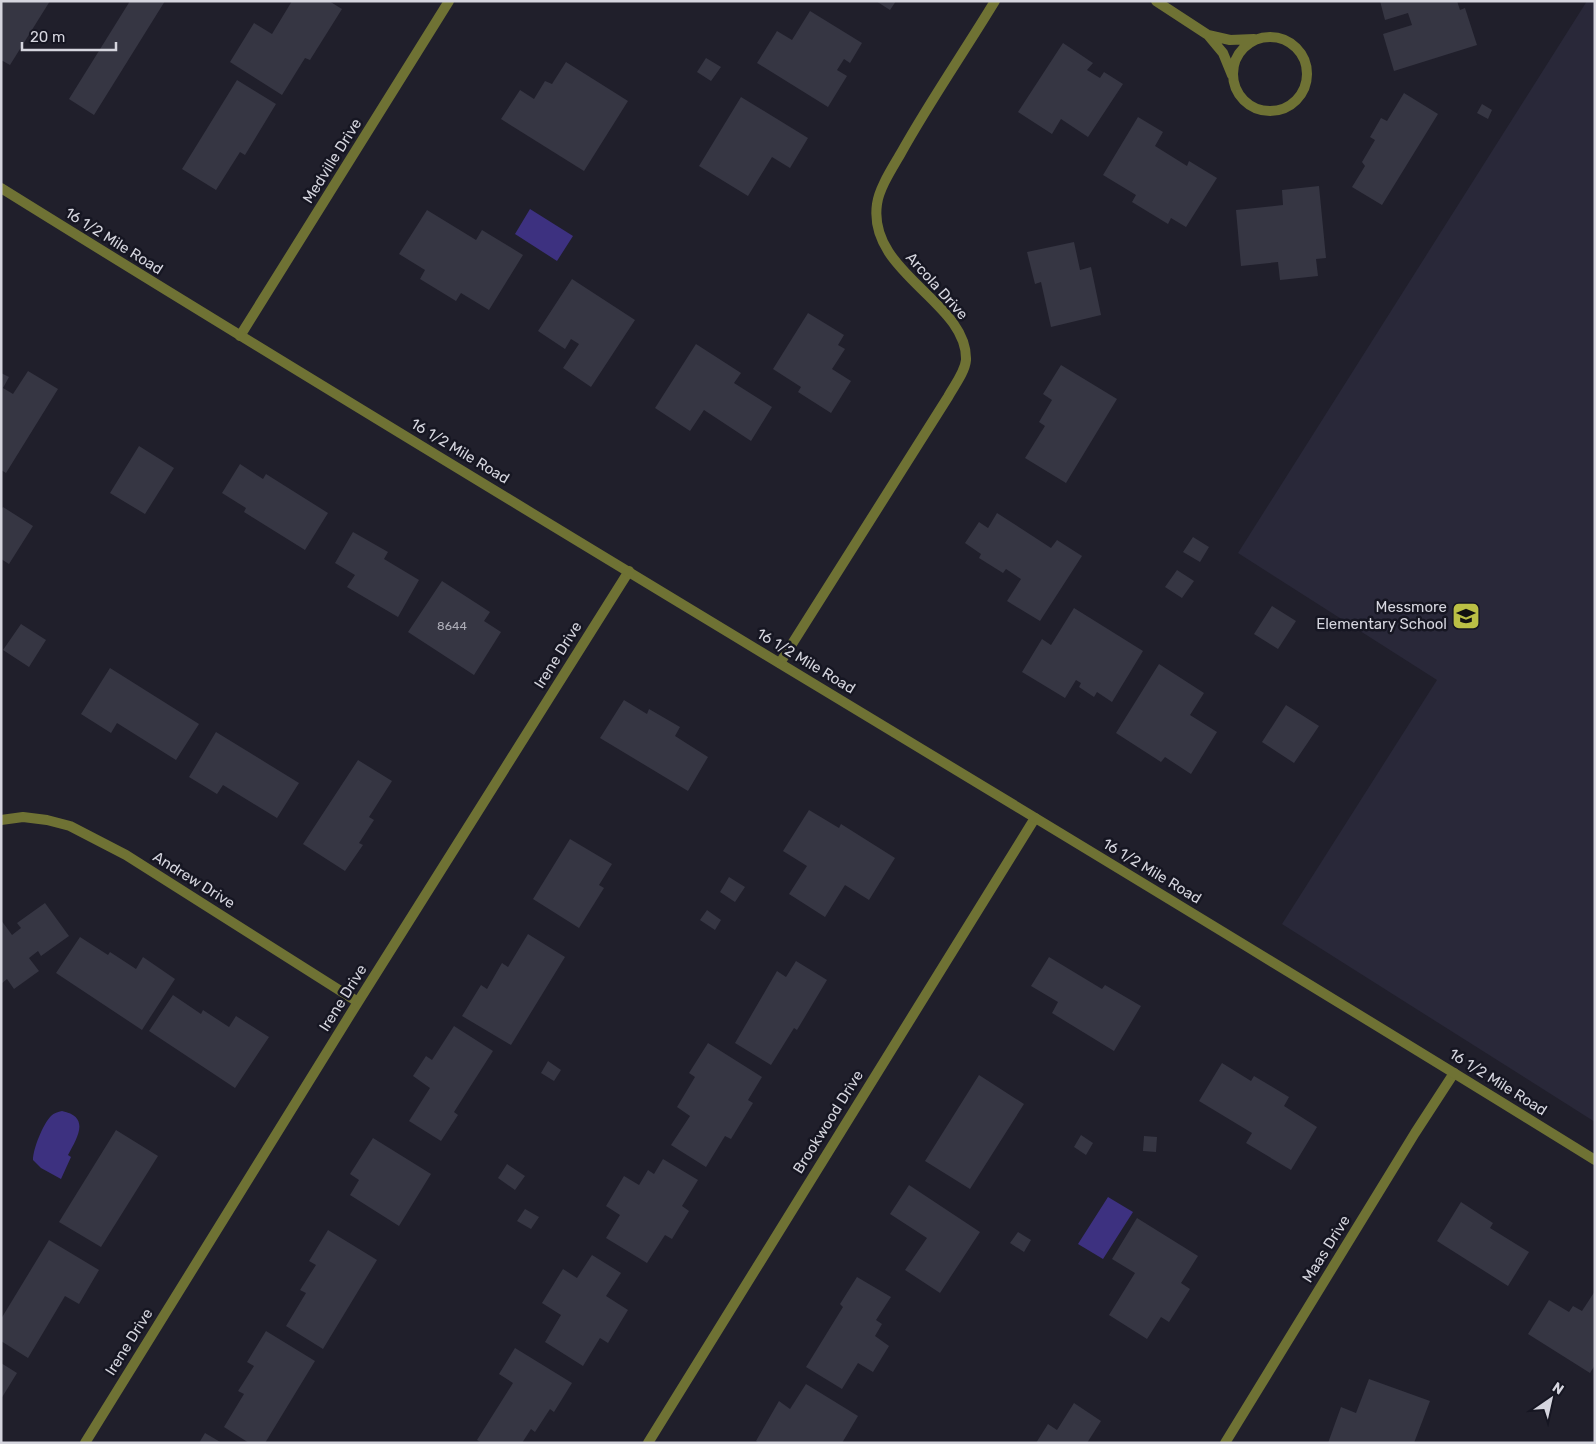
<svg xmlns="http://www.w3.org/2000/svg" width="1596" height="1444" viewBox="0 0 1596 1444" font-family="Rubik,sans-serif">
<rect width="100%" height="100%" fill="#201f2b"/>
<!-- built -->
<path fill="#292839" d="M 1587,1 L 1595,1 L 1595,1122 L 1282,924 L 1437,680 L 1238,553 Z"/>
<!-- water -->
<path fill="#3d3180" d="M 530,209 L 573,236 L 557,261 L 515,234 Z
M 62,1111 C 91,1117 77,1138 68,1155 L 71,1157 L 61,1179 L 41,1168 L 33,1160 C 33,1149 43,1124 51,1116 C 54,1113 58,1112 62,1111 Z
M 1108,1197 L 1133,1212 L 1103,1259 L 1078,1244 Z"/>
<!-- building -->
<path fill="#363643" d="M 1,1 L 50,1 L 10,65 L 1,60 Z
M 130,1 L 165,1 L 94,115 L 69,99 Z
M 292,1 L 329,1 L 342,9 L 310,60 L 305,58 L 282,95 L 230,62 L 254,23 L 272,34 Z
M 876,1 L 896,1 L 890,10 Z
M 1380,1 L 1457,1 L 1460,10 L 1465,8 L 1477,45 L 1394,71 L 1383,34 L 1412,25 L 1408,13 L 1385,20 Z
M 810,11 L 862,43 L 850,63 L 844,59 L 837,70 L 847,76 L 828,107 L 757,63 L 777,31 L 792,40 Z
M 1063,43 L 1093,63 L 1087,70 L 1100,78 L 1104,72 L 1123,84 L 1088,137 L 1061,119 L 1052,134 L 1018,112 Z
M 706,58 L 721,67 L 711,81 L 697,72 Z
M 566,62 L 628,101 L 584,171 L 501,119 L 520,90 L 534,99 L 545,81 L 552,84 Z
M 237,80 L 276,104 L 245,155 L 240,152 L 216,190 L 182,169 Z
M 1404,93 L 1438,114 L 1382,205 L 1352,187 L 1365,166 L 1362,162 L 1375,140 L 1370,137 L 1381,118 L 1387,121 Z
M 741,97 L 808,138 L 790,168 L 772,157 L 748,196 L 699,166 Z
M 1482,104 L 1492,110 L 1488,119 L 1477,113 Z
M 1138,117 L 1163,132 L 1155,146 L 1187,166 L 1189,161 L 1217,178 L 1186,227 L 1171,218 L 1168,224 L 1132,202 L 1136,195 L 1103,175 Z
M 1319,186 L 1326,258 L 1316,259 L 1318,276 L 1280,280 L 1278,262 L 1241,266 L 1236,210 L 1283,205 L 1282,190 Z
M 427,210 L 476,240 L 482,230 L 523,255 L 489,310 L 461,293 L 456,301 L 420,279 L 425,270 L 399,254 Z
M 1074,242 L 1080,270 L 1091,267 L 1101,315 L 1051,327 L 1041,282 L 1035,284 L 1027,252 Z
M 572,279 L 635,320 L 591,387 L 563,368 L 579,344 L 571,339 L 565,349 L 538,331 Z
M 808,313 L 844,335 L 838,345 L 845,349 L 832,369 L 851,381 L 831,413 L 798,392 L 801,387 L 773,369 Z
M 696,344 L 741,373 L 734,383 L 772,407 L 751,441 L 704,410 L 690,431 L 655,408 Z
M 1061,365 L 1117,399 L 1066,483 L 1025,458 L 1045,426 L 1039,422 L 1052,400 L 1043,394 Z
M 28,371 L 58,389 L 6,473 L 1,470 L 1,373 L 9,377 L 3,388 L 13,394 Z
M 139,446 L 174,468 L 145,514 L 110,493 Z
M 240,464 L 263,479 L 266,474 L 328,513 L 305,550 L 244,512 L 246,508 L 222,493 Z
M 3,507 L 33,526 L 9,564 L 1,559 L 1,510 Z
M 997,513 L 1051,548 L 1057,540 L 1082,556 L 1040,621 L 1007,601 L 1021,579 L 1006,569 L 1003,573 L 979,558 L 981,554 L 965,543 L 979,522 L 988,528 Z
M 353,532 L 388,552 L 384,559 L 419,580 L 398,617 L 347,587 L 355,575 L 335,563 Z
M 1193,537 L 1209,547 L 1200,562 L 1183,552 Z
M 1177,570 L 1194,581 L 1182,598 L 1165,587 Z
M 442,581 L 490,612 L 484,621 L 501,632 L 474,675 L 408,632 Z
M 1272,606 L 1296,621 L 1278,649 L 1254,634 Z
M 1074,608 L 1143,651 L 1112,702 L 1097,692 L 1094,697 L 1079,687 L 1081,683 L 1076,680 L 1065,698 L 1022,672 L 1042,639 L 1051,645 Z
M 21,624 L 46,640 L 29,667 L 3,650 Z
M 1159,664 L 1204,693 L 1190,715 L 1217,732 L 1191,774 L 1165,757 L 1161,762 L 1116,733 Z
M 110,668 L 199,724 L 176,760 L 117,723 L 111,733 L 81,714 Z
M 624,700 L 647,714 L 649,709 L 680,727 L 675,736 L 708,757 L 688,791 L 600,738 Z
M 1286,705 L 1319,726 L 1294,763 L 1262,742 Z
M 216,732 L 299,783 L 277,818 L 223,785 L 217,794 L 189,777 Z
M 358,760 L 392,781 L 369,817 L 374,820 L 359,843 L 363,845 L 345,871 L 303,844 Z
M 809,810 L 839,828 L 841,824 L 895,858 L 869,900 L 845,885 L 825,917 L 789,894 L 807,866 L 783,851 Z
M 570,839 L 612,864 L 599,885 L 604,888 L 579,928 L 533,899 Z
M 729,877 L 745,887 L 735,902 L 720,892 Z
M 45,903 L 69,936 L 41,956 L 38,951 L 29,958 L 39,971 L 14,989 L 7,979 L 1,984 L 1,920 L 12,935 L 21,928 L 17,923 Z
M 707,910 L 721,920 L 715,930 L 700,920 Z
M 528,934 L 565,957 L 511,1045 L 462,1016 L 481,985 L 487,989 L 502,963 L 508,967 Z
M 80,937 L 108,955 L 110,952 L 136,969 L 143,957 L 175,979 L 142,1030 L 56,973 Z
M 1049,957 L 1102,989 L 1105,985 L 1141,1006 L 1114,1051 L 1052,1013 L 1058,1002 L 1031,986 Z
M 796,961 L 827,980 L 797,1030 L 794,1028 L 771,1065 L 735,1043 L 777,971 L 786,977 Z
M 173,995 L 201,1014 L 203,1010 L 229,1027 L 236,1016 L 269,1037 L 235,1088 L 149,1031 Z
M 454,1026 L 493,1051 L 454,1112 L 458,1115 L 441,1141 L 409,1121 L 430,1088 L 413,1076 L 426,1056 L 432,1060 Z
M 708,1043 L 762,1077 L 748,1100 L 753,1103 L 731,1139 L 725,1136 L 706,1167 L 671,1145 L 690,1116 L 677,1107 L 695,1077 L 689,1073 Z
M 548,1061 L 561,1070 L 554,1081 L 541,1073 Z
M 1222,1063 L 1251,1081 L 1254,1076 L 1289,1097 L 1284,1106 L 1317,1127 L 1291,1170 L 1246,1143 L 1252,1133 L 1199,1101 Z
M 979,1075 L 1024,1104 L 970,1189 L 925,1161 Z
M 116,1130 L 158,1156 L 101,1247 L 59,1222 Z
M 1081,1135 L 1093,1143 L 1086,1155 L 1074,1147 Z
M 1144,1136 L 1157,1137 L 1156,1152 L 1143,1151 Z
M 373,1138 L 431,1174 L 399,1226 L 350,1195 L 359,1180 L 350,1174 Z
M 663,1159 L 698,1180 L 682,1206 L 689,1211 L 672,1239 L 665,1235 L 647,1263 L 606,1238 L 620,1215 L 606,1206 L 624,1176 L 639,1185 L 648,1170 L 654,1174 Z
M 507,1164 L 525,1176 L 515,1190 L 498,1178 Z
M 909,1185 L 980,1232 L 940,1293 L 905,1270 L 927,1238 L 890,1214 Z
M 1461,1202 L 1493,1223 L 1490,1228 L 1529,1252 L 1508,1286 L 1437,1241 Z
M 525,1209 L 539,1217 L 531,1229 L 517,1221 Z
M 1137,1218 L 1198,1256 L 1181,1283 L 1190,1289 L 1169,1322 L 1161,1317 L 1147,1339 L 1109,1315 L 1135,1273 L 1112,1259 Z
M 328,1230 L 377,1260 L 323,1349 L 286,1326 L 306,1293 L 300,1290 L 316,1265 L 309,1261 Z
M 1018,1232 L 1031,1240 L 1024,1252 L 1010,1243 Z
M 49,1240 L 99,1270 L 79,1304 L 65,1296 L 28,1358 L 1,1341 L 1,1319 Z
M 592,1255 L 621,1273 L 606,1296 L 628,1310 L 608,1343 L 600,1338 L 583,1366 L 545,1342 L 561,1315 L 542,1303 L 563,1269 L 577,1278 Z
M 857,1277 L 891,1297 L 876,1320 L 882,1324 L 875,1336 L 889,1346 L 873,1372 L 858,1363 L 842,1389 L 806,1367 L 843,1307 L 840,1304 Z
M 1595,1291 L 1595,1365 L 1590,1373 L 1528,1334 L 1549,1300 L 1569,1312 L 1573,1306 L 1582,1311 Z
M 266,1331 L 315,1361 L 265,1443 L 249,1443 L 224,1427 L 244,1394 L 238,1391 L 254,1366 L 247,1362 Z
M 515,1348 L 572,1383 L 554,1412 L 550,1409 L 535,1432 L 531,1429 L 522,1443 L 482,1443 L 477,1440 L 513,1383 L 499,1374 Z
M 1,1363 L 17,1373 L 1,1399 Z
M 1369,1379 L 1430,1401 L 1414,1443 L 1328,1443 L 1341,1407 L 1356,1413 Z
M 806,1384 L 858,1416 L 842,1443 L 759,1443 L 756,1441 L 779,1401 L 790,1409 Z
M 1074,1403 L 1101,1421 L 1087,1443 L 1036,1443 L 1048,1424 L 1057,1430 Z
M 205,1433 L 222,1443 L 199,1443 Z"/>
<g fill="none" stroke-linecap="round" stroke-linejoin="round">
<!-- minor -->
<path stroke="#6f7234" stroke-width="10" d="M 1156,1 L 1208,35 L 1223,53 L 1232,75
M 1208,35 L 1230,40 L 1254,39
M1233 74a37 37 0 1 1 74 0a37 37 0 1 1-74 0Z
M 240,336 L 449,1
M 780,663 L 948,397 C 954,386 965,372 966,360 C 968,302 867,273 877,204 C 879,188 893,167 901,153 C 930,101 964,52 995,1
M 1,820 L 23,817 L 47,820 L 70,826 L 126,855 L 358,1002
M 85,1443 L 358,1002 L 629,571
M 648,1443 L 1035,818
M 1225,1443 L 1415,1133 L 1454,1073"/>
<!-- tertiary -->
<path stroke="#6f7234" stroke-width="10" d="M 1,188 C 530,517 1066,832 1595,1160"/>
</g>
<!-- icons -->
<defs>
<symbol id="school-square" viewBox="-11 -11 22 22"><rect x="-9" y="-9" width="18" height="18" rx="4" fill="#bbc045" stroke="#161622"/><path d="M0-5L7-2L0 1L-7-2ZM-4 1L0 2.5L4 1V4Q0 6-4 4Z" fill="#111"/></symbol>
</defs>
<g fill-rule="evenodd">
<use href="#school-square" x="1450" y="600" width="32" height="32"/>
</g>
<g text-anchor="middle" stroke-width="5" stroke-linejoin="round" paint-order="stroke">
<!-- number labels -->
<g font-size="12" fill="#adadb7">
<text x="452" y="630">8644</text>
</g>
<!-- street labels -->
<g font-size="15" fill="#d5d5de" stroke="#161622">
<text transform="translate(332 161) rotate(-58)" y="5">Medville Drive</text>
<text transform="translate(114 241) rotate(32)" y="5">16 1/2 Mile Road</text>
<text transform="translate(937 286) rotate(48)" y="5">Arcola Drive</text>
<text transform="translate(460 451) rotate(31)" y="5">16 1/2 Mile Road</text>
<text transform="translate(558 655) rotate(-58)" y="5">Irene Drive</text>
<text transform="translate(806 661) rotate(31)" y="5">16 1/2 Mile Road</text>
<text transform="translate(1152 871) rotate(31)" y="5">16 1/2 Mile Road</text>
<text transform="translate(194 880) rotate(32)" y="5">Andrew Drive</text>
<text transform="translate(343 998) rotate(-58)" y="5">Irene Drive</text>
<text transform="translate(1498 1082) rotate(32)" y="5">16 1/2 Mile Road</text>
<text transform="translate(828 1122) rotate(-58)" y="5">Brookwood Drive</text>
<text transform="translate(1326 1249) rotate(-58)" y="5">Maas Drive</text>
<text transform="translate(129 1342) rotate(-58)" y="5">Irene Drive</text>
</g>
<!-- poi labels -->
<g font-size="15" fill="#d5d5de" stroke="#161622" text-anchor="end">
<text x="1447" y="612">Messmore<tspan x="1447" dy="17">Elementary School</tspan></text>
</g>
</g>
<!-- border -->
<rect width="1596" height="1444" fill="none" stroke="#d5d5de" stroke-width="5"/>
<!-- north arrow -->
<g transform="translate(1551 1399) rotate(34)" stroke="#161622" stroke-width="4" paint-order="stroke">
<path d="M0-4L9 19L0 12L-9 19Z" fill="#d5d5de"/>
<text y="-8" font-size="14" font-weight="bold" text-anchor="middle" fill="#d5d5de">N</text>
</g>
<!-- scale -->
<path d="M22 42v8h94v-8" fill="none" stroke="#d5d5de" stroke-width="2.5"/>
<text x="30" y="42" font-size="15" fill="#d5d5de" stroke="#161622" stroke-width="4" paint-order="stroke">20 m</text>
</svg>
